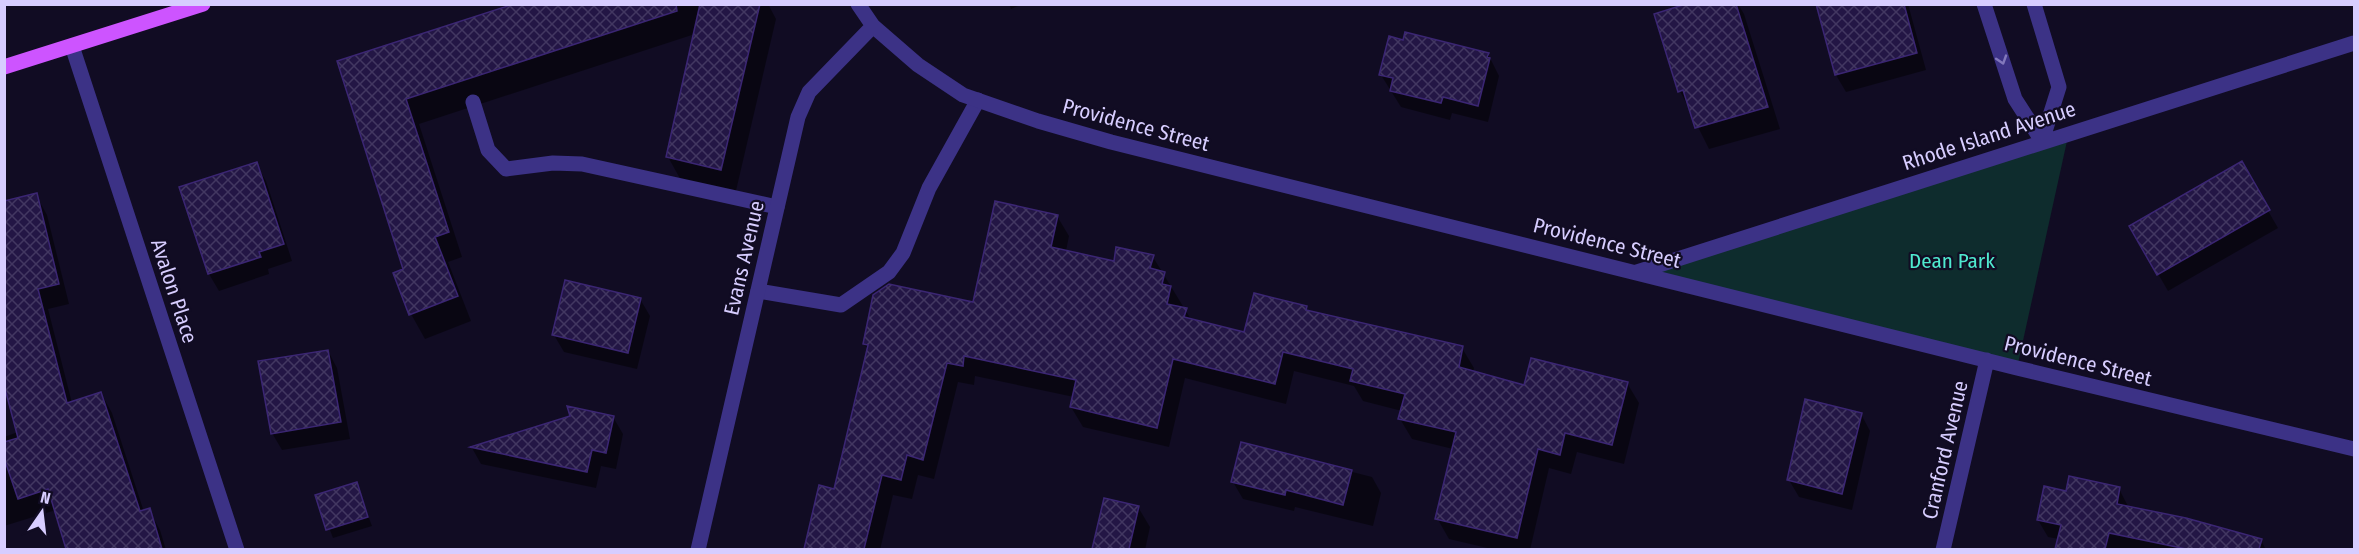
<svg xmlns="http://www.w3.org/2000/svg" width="2359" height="554" viewBox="0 0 2359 554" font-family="'Fira Sans Condensed',sans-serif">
<defs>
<pattern id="building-cross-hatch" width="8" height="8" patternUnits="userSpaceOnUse" patternTransform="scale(1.5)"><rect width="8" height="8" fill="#231645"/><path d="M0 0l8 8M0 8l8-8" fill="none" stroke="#423761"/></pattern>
</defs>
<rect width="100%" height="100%" fill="#110c23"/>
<!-- park -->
<path fill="#0e2c2d" d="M 2069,132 L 2017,368 L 1637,272 Z"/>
<!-- shadow -->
<path fill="#0007" d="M 503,4 L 768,4 L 776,19 L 735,195 L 682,182 L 668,157 L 695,34 L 419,124 L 462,257 L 448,262 L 471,321 L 425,339 L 411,314 L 405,270 L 339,62 L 504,9 Z
M 1009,4 L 1023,4 L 1011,9 Z
M 1691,4 L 1738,4 L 1744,14 L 1780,129 L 1709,149 L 1680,91 Z
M 1818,4 L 1908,4 L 1926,70 L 1846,92 L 1836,75 Z
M 1488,54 L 1499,76 L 1488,122 L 1452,113 L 1450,120 L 1401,107 L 1381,75 Z
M 256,164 L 266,181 L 292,261 L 268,269 L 269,274 L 219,291 L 209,274 L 181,188 Z
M 2241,164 L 2278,228 L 2168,291 L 2131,227 Z
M 36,195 L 47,215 L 69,304 L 48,309 L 72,403 L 101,393 L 112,413 L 144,512 L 149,510 L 160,530 L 166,550 L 68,550 L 56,510 L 4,526 L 4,437 L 18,432 Z
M 1057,216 L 1069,236 L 1066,251 L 1115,262 L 1153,257 L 1192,321 L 1245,334 L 1306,307 L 1309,313 L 1462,348 L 1474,368 L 1473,372 L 1525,387 L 1627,383 L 1639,403 L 1624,464 L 1577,452 L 1571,474 L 1549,468 L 1530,550 L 1496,550 L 1449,539 L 1437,518 L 1453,449 L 1412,439 L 1400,419 L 1402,411 L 1363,401 L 1354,386 L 1294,371 L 1286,404 L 1185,378 L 1169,447 L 1083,427 L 1071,407 L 1074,397 L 975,376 L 974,385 L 958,382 L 934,479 L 918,475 L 912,499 L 893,495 L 880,550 L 806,550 L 820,487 L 835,490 L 868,350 L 864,344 L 974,304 Z
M 640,299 L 650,316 L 637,369 L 564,352 L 554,335 Z
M 328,351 L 337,368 L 350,439 L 282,450 L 272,433 Z
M 1861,414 L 1870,431 L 1852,510 L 1799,497 L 1789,480 Z
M 571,417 L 613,417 L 623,434 L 616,469 L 601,466 L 596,488 L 481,464 L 472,448 Z
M 1242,444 L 1372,477 L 1381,493 L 1373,526 L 1295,507 L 1294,511 L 1243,499 L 1233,482 Z
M 356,484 L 372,526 L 333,538 L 317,496 Z
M 2119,489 L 2129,508 L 2261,540 L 2266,550 L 2057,550 L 2059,539 L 2048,537 L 2038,520 L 2068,492 Z
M 1105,500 L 1138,507 L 1150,527 L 1145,550 L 1094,550 Z"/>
<!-- building -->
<path fill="url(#building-cross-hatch)" stroke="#3b2673" stroke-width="1.5" d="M 514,4 L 676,4 L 677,11 L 406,99 L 449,232 L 435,237 L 458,296 L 409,315 L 393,273 L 403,269 L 337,61 Z
M 700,4 L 760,4 L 721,170 L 666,157 Z
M 1686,4 L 1736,4 L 1768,107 L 1695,128 L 1683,90 L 1678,92 L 1654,14 Z
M 1816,4 L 1904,4 L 1917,53 L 1835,75 Z
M 1405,32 L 1489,53 L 1487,57 L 1490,58 L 1478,106 L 1443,97 L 1441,103 L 1390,91 L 1393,78 L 1379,75 L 1389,36 L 1403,40 Z
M 2242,161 L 2270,210 L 2157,275 L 2129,226 Z
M 257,162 L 284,244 L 259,252 L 261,257 L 208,274 L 179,187 Z
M 37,193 L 59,284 L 38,289 L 67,403 L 101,392 L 140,511 L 150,508 L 162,549 L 66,549 L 48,489 L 18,499 L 4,458 L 4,442 L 18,438 L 4,385 L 4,201 Z
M 995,201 L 1058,215 L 1051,247 L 1114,261 L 1116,247 L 1154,255 L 1150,268 L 1165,272 L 1162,284 L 1171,286 L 1167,304 L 1187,308 L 1184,317 L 1244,332 L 1254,293 L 1307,306 L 1306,310 L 1463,346 L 1459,367 L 1524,385 L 1531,358 L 1628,382 L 1612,445 L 1565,433 L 1560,455 L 1538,449 L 1517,538 L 1435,519 L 1456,432 L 1398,419 L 1405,394 L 1350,381 L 1353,369 L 1283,352 L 1275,384 L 1173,359 L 1157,428 L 1070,407 L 1076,380 L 964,356 L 963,366 L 947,363 L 923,460 L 907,455 L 901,480 L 882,475 L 864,549 L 804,549 L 819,485 L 834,489 L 868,345 L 863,344 L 873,295 L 889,284 L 973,302 Z
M 565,280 L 641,298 L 628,353 L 552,335 Z
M 328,350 L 341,422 L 271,434 L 258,361 Z
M 1805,399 L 1862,413 L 1842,494 L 1787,480 Z
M 567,406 L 614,416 L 606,453 L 592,450 L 587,472 L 470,447 L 570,416 Z
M 1241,442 L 1352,470 L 1343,505 L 1286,490 L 1285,495 L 1231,482 Z
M 2069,476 L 2120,487 L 2117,504 L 2186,518 L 2262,539 L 2259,549 L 2186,549 L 2109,533 L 2105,549 L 2055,549 L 2061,525 L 2037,520 L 2044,486 L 2066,491 Z
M 357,482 L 368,517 L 326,530 L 315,495 Z
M 1104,498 L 1139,506 L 1129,549 L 1092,549 Z"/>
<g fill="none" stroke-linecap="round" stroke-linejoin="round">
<!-- lane -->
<path stroke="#3c3286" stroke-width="15" d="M 473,102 L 488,150 L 506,169 L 553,163 L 582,164 L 777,207
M 758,291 L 841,305 L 889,272 L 903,253 L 929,188 L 978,100"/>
<!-- street -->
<path stroke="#3c3286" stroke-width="15" d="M 858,4 L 873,26 L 918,65 L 963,95 L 1038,121 L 1111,142 L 2017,368 L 2354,449
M 1984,4 L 2015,99 L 2042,141
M 2034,4 L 2059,87 L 2042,141
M 72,46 L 237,550
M 1637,272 L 2354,43
M 698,550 L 798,117 L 809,92 L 873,26
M 1943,550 L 1987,360"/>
<!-- primary -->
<path stroke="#cd54ff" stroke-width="15" d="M 4,67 L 203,4"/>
</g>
<!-- one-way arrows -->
<defs><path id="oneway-chevron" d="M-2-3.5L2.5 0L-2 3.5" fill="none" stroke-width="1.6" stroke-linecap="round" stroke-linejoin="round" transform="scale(1.5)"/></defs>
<use stroke="#8278bc" href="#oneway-chevron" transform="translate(2002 60) rotate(72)"/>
<g text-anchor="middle" stroke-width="4.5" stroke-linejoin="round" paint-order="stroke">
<!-- street labels -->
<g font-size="21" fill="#d7cdff" stroke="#110c23">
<text transform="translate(1136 125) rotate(15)" y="7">Providence Street</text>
<text transform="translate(1989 136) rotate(-18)" y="7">Rhode Island Avenue</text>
<text transform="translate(1607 243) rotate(14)" y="7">Providence Street</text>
<text transform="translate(744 258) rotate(-77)" y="7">Evans Avenue</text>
<text transform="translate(174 291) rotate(72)" y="7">Avalon Place</text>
<text transform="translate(2078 361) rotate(14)" y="7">Providence Street</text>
<text transform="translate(1945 450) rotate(-77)" y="7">Cranford Avenue</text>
</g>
<!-- park labels -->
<g font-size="21" fill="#4fe9cf" stroke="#110c23">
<text x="1952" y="268">Dean Park</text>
</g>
</g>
<!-- border -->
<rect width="2359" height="554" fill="none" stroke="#d7cdff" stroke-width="12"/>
<!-- north arrow -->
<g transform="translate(42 512) rotate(14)" stroke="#110c23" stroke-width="4.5" paint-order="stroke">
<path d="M0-4.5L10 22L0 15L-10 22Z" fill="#d7cdff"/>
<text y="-9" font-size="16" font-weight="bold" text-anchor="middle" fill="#d7cdff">N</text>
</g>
</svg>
